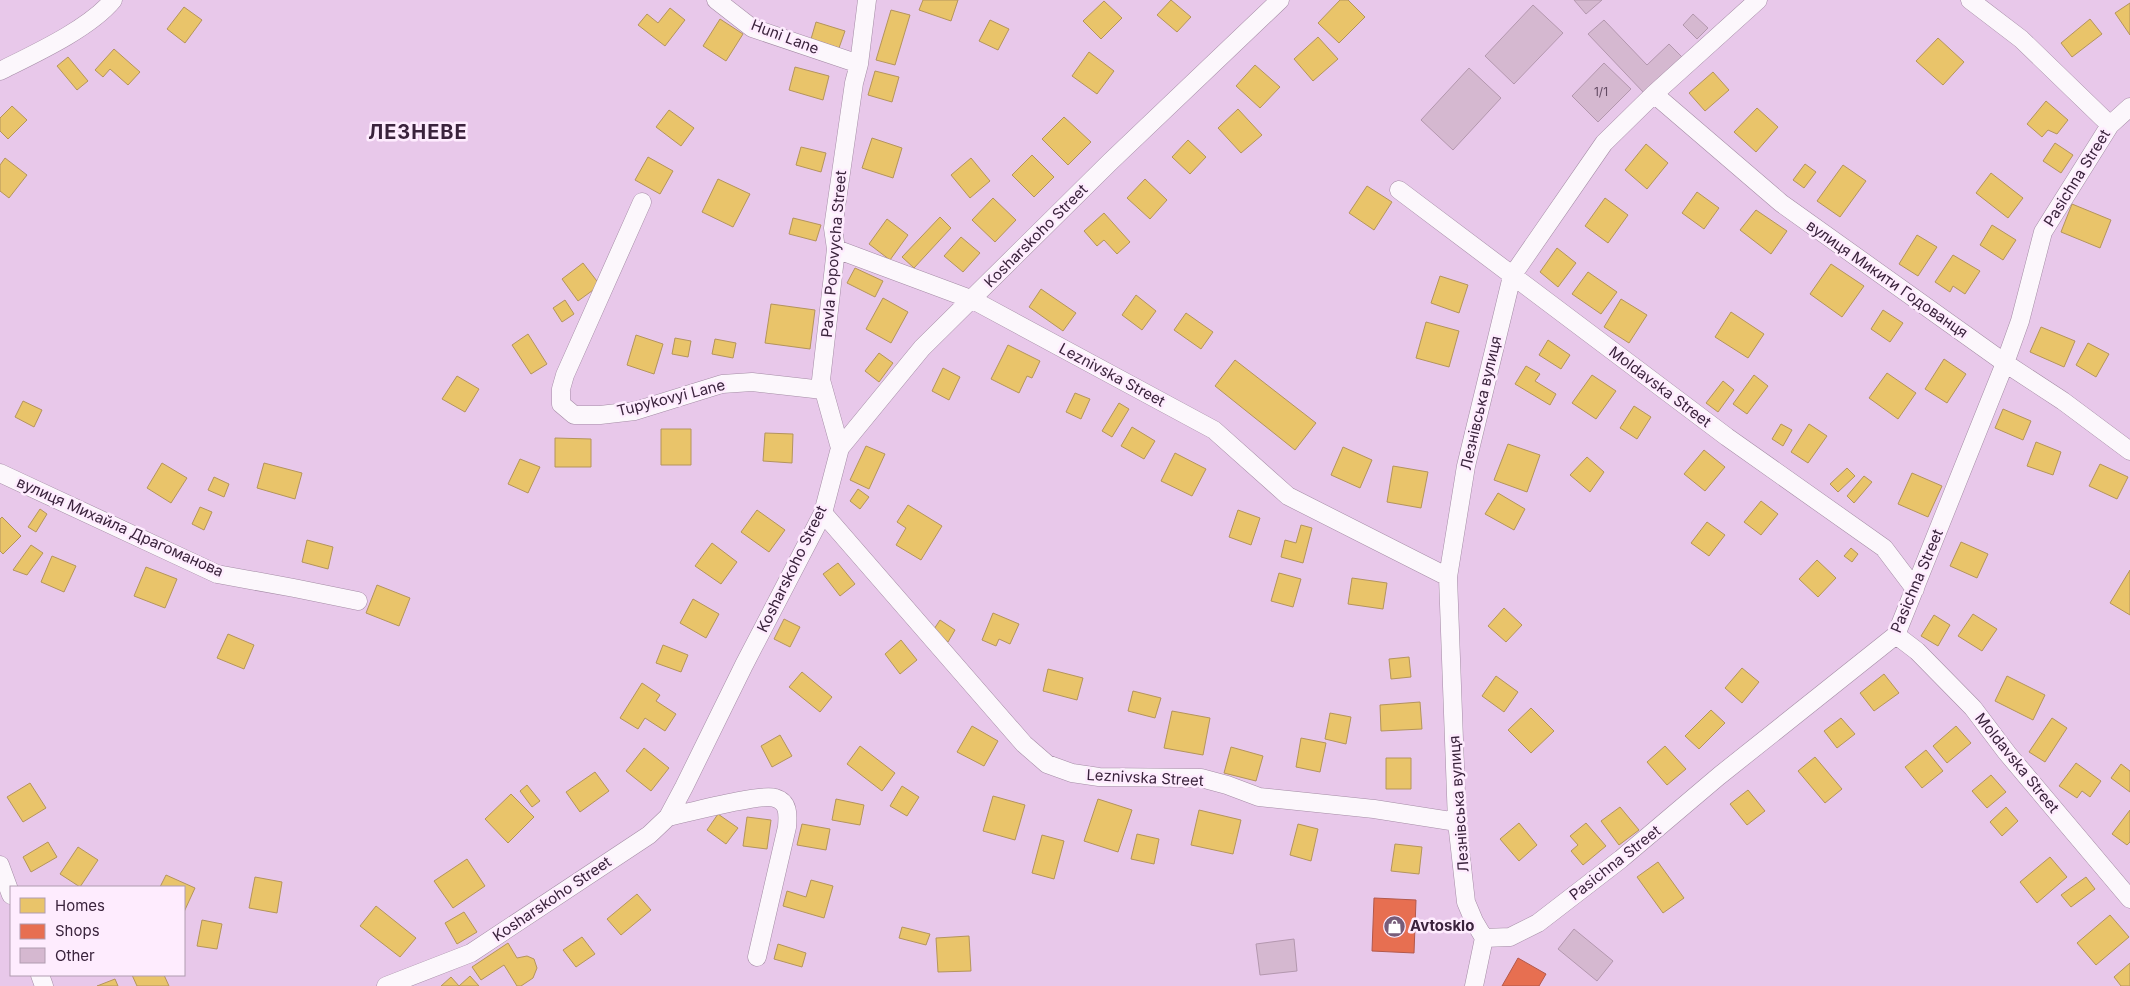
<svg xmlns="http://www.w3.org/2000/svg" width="2130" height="986" viewBox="0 0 2130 986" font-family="Inter,sans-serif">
<rect width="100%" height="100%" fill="#e8c8ea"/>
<!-- homes -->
<path fill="#e9c46a" stroke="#b4945c" d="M 923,0 L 958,0 L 951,21 L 919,10 Z
M 1171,0 L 1191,17 L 1177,32 L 1157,15 Z
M 1340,0 L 1348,0 L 1365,17 L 1339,43 L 1318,23 Z
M 1104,1 L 1122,18 L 1101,39 L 1083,21 Z
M 2130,3 L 2130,35 L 2115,13 Z
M 184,7 L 202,20 L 185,43 L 167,29 Z
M 670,8 L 685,20 L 665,46 L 638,25 L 647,14 L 658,23 Z
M 891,10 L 910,15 L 895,65 L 876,60 Z
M 720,19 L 743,34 L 726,61 L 703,46 Z
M 2090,19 L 2102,34 L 2072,57 L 2061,43 Z
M 990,20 L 1009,29 L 998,50 L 979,41 Z
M 816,22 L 845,31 L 839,48 L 811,39 Z
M 1318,37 L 1338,59 L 1313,81 L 1294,59 Z
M 1938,38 L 1964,62 L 1943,85 L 1916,61 Z
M 114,49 L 140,72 L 128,85 L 110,69 L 103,77 L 95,70 Z
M 1089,52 L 1114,71 L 1097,94 L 1072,76 Z
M 68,57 L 88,81 L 77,90 L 57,66 Z
M 1255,65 L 1280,87 L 1260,108 L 1236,86 Z
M 795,67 L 829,76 L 823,100 L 789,90 Z
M 875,71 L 899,77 L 892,102 L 868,95 Z
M 1713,72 L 1729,90 L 1705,111 L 1689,93 Z
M 2046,101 L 2068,120 L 2057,134 L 2048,130 L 2042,137 L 2027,124 Z
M 12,106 L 27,120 L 8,139 L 0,131 L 0,118 Z
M 1757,108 L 1778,127 L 1756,152 L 1734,132 Z
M 1238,109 L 1262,135 L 1241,153 L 1218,128 Z
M 669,110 L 694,128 L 681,146 L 656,127 Z
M 1064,117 L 1091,142 L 1068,165 L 1042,139 Z
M 872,138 L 902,148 L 893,178 L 862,168 Z
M 1188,140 L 1206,157 L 1190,174 L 1172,157 Z
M 2055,143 L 2073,155 L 2061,173 L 2043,161 Z
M 1646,144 L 1668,163 L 1647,189 L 1625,170 Z
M 801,147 L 826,153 L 821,172 L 796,165 Z
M 1032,155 L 1054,177 L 1034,197 L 1012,175 Z
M 648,157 L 673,171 L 660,194 L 635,180 Z
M 5,158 L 27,175 L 9,198 L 0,191 L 0,165 Z
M 971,158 L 990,181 L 970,198 L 951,175 Z
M 1805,164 L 1816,172 L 1804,188 L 1793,180 Z
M 1843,165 L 1866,181 L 1840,217 L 1817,201 Z
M 1991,173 L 2023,198 L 2008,218 L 1976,193 Z
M 718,179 L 750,194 L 733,227 L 702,212 Z
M 1145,179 L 1167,200 L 1150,219 L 1127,198 Z
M 1367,186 L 1392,202 L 1374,230 L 1349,213 Z
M 1697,192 L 1719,208 L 1704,229 L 1682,213 Z
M 993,198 L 1016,220 L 995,242 L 972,220 Z
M 1605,198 L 1628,215 L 1608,243 L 1585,226 Z
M 2072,204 L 2111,220 L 2100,248 L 2061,232 Z
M 1756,210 L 1787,231 L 1771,254 L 1740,230 Z
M 1104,213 L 1130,242 L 1117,254 L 1104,240 L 1097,246 L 1084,231 Z
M 940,217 L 951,228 L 914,268 L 902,257 Z
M 793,218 L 821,225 L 816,241 L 789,234 Z
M 887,219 L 908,235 L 890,260 L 869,244 Z
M 1992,225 L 2016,240 L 2003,260 L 1980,245 Z
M 1917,235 L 1937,247 L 1918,276 L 1899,264 Z
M 961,237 L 980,253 L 963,272 L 944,256 Z
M 1557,248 L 1576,263 L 1558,287 L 1540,272 Z
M 1953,255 L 1980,271 L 1965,294 L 1953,286 L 1950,292 L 1935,282 Z
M 583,263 L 600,285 L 578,301 L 562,279 Z
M 1831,264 L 1864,286 L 1842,317 L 1810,294 Z
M 855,268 L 883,281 L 875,297 L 847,283 Z
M 1588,272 L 1617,292 L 1601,314 L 1572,294 Z
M 1440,276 L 1468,285 L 1459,313 L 1431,303 Z
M 1041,289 L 1076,313 L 1063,331 L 1029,307 Z
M 1136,295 L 1156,311 L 1142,330 L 1122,315 Z
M 883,298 L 908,312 L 891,343 L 866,329 Z
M 1621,299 L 1647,315 L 1629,343 L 1604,327 Z
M 565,300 L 574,314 L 562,322 L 553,308 Z
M 771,304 L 815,310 L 810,349 L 765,343 Z
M 1883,310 L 1903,323 L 1890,342 L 1871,329 Z
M 1731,312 L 1764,334 L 1748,358 L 1715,337 Z
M 1186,313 L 1213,332 L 1201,349 L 1174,330 Z
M 1426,322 L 1459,331 L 1449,367 L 1416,358 Z
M 2041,327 L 2075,341 L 2064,367 L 2030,352 Z
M 528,334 L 547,364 L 531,374 L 512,345 Z
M 636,335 L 663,344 L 654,374 L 627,365 Z
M 675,338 L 691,341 L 688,357 L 672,354 Z
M 715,339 L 736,343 L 733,358 L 712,354 Z
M 1548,340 L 1570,355 L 1561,369 L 1539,355 Z
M 2088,343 L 2109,354 L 2096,377 L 2076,365 Z
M 1008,345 L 1040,361 L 1032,378 L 1027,376 L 1019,393 L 991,379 Z
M 879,353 L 893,363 L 879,382 L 865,371 Z
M 1944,359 L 1966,374 L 1947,403 L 1925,389 Z
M 1235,360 L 1316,423 L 1295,450 L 1215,386 Z
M 1526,366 L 1540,374 L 1535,381 L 1556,394 L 1550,405 L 1515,384 Z
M 943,368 L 960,377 L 949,400 L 932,391 Z
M 1887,373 L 1916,393 L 1898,419 L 1869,398 Z
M 1592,375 L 1616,391 L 1596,419 L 1572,403 Z
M 1754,375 L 1768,386 L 1747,414 L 1733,404 Z
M 457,376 L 479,389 L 465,412 L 442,399 Z
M 1723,381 L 1734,390 L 1718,412 L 1706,403 Z
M 1075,393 L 1090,399 L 1081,419 L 1066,412 Z
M 23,401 L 42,410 L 34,427 L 15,417 Z
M 1119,403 L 1129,409 L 1112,437 L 1102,431 Z
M 1634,406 L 1651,417 L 1637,439 L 1620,428 Z
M 2003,409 L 2031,421 L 2023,440 L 1995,428 Z
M 1781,424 L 1792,430 L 1783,446 L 1772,439 Z
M 1809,424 L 1827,436 L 1808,463 L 1791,452 Z
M 1132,427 L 1155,441 L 1144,459 L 1121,446 Z
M 661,429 L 691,429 L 691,465 L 661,465 Z
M 765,433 L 793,434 L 792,463 L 763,461 Z
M 555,438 L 591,439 L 591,467 L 555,467 Z
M 2036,442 L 2061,452 L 2053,475 L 2027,466 Z
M 1508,444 L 1540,455 L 1527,492 L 1494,480 Z
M 866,446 L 885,454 L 869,489 L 850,480 Z
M 1343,447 L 1372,460 L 1360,488 L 1331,475 Z
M 1704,450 L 1725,467 L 1705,491 L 1684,474 Z
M 1175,453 L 1206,469 L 1192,496 L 1161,481 Z
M 1587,457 L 1604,472 L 1590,492 L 1570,475 Z
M 520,459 L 540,467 L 528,493 L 508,484 Z
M 162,463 L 187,478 L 171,503 L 147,488 Z
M 264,463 L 302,473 L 295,499 L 257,488 Z
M 2100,464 L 2128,477 L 2117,499 L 2089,486 Z
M 1393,466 L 1428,472 L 1421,508 L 1387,502 Z
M 1847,468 L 1855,476 L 1838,492 L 1830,484 Z
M 1912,473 L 1942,486 L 1928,517 L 1898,504 Z
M 1864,476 L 1872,482 L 1854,503 L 1847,496 Z
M 214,477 L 229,484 L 224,497 L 208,490 Z
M 858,489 L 869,497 L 860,509 L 850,501 Z
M 1498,493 L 1525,509 L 1514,530 L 1485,514 Z
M 1761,501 L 1778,514 L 1761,535 L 1744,522 Z
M 908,505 L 942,526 L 921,560 L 896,545 L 906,528 L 897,522 Z
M 200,507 L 212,512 L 204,530 L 192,524 Z
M 40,509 L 47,514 L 36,532 L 28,527 Z
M 757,510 L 785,530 L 769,552 L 741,532 Z
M 1238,510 L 1260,518 L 1251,545 L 1229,537 Z
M 2,517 L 21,536 L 3,554 L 0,551 L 0,519 Z
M 1707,522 L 1725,535 L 1709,556 L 1691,543 Z
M 1301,525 L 1312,528 L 1303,563 L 1281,557 L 1285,540 L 1296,543 Z
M 307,540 L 333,547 L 328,569 L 302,562 Z
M 1961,542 L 1988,554 L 1977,578 L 1950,566 Z
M 712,543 L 737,562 L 721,584 L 695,566 Z
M 31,545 L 43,553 L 27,575 L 13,570 Z
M 1851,548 L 1858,554 L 1852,562 L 1844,556 Z
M 52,556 L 76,566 L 64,592 L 41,582 Z
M 1817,560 L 1836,578 L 1818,597 L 1799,579 Z
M 838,563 L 855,584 L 840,596 L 823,574 Z
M 146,567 L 177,579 L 165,608 L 134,596 Z
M 2130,570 L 2130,615 L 2110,603 Z
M 1279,573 L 1301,579 L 1293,607 L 1271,601 Z
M 1352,578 L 1387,583 L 1383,609 L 1348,604 Z
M 377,585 L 410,598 L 399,626 L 366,613 Z
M 693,599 L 719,614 L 706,638 L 680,623 Z
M 1504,608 L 1522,625 L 1506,642 L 1488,626 Z
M 993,613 L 1019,624 L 1010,644 L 999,639 L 996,646 L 982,640 Z
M 1973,614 L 1997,629 L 1982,651 L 1958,636 Z
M 1934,615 L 1950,625 L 1938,646 L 1921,636 Z
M 784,619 L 800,627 L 790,647 L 774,639 Z
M 940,620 L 955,630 L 948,642 L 932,632 Z
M 228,634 L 254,645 L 244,669 L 217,658 Z
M 901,640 L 917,660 L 900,674 L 885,654 Z
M 663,645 L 688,655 L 681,672 L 656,663 Z
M 1409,657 L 1411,677 L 1391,679 L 1389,659 Z
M 1742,668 L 1759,682 L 1742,703 L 1725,688 Z
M 1048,669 L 1083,678 L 1077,700 L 1043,691 Z
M 802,672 L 832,697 L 820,712 L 789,687 Z
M 1884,674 L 1899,693 L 1874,711 L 1860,693 Z
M 1496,676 L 1518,692 L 1504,712 L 1482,696 Z
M 2007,676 L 2045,695 L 2033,720 L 1995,701 Z
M 642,683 L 660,695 L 656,701 L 676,714 L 665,731 L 645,718 L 638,729 L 620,718 Z
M 1133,691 L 1161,698 L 1155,718 L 1128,711 Z
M 1420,702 L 1422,729 L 1381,731 L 1380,705 Z
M 1531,708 L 1554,731 L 1531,753 L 1508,730 Z
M 1711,710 L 1725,723 L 1699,749 L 1685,736 Z
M 1172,711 L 1210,718 L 1203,755 L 1164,748 Z
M 1330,713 L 1351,717 L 1346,744 L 1325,739 Z
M 1841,718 L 1855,734 L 1837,748 L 1824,731 Z
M 2052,718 L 2067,728 L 2045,762 L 2029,752 Z
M 972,726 L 998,741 L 984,766 L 957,752 Z
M 1956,726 L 1971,743 L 1947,763 L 1933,746 Z
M 780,735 L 792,756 L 772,767 L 761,746 Z
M 1301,738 L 1326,743 L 1320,772 L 1296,767 Z
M 860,746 L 895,773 L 882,791 L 847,764 Z
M 1665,746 L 1686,769 L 1667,785 L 1647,762 Z
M 1231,747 L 1263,756 L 1256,781 L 1224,773 Z
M 644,748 L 669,768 L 651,791 L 626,771 Z
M 1926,750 L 1943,771 L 1922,788 L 1905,767 Z
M 1815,757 L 1842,789 L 1825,803 L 1798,771 Z
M 1386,758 L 1411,758 L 1411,789 L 1386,789 Z
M 2076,763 L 2101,781 L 2090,797 L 2082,791 L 2077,798 L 2059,786 Z
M 2121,764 L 2130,771 L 2130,792 L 2111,778 Z
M 595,772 L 609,791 L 580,812 L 566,792 Z
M 1991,775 L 2006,792 L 1987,808 L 1972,791 Z
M 30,783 L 46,808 L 23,822 L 7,797 Z
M 527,785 L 540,801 L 532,807 L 520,791 Z
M 902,786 L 919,797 L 907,816 L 890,806 Z
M 1748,790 L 1765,811 L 1747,825 L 1730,804 Z
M 511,794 L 534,817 L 508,843 L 485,819 Z
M 993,796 L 1025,805 L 1015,840 L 983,831 Z
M 836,799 L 864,805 L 860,825 L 832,820 Z
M 1098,799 L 1132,810 L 1118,852 L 1084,841 Z
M 1620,807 L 1639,830 L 1619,845 L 1601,821 Z
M 2006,807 L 2018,821 L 2002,836 L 1990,822 Z
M 1199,810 L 1241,820 L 1233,854 L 1191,845 Z
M 2130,810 L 2130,842 L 2127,845 L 2112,834 Z
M 718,814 L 738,828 L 726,844 L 707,830 Z
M 747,817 L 771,820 L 767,849 L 743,846 Z
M 1519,823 L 1537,845 L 1519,861 L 1500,839 Z
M 1586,823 L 1606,846 L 1583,865 L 1571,851 L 1578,845 L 1570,836 Z
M 802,824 L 830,829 L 826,850 L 797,845 Z
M 1298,824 L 1318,829 L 1311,861 L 1290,855 Z
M 1137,834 L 1159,839 L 1154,864 L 1131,859 Z
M 1042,835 L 1064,841 L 1054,879 L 1032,873 Z
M 48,842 L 57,857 L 31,872 L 23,857 Z
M 1395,844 L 1422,847 L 1419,874 L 1391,871 Z
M 78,847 L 98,860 L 80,887 L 60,874 Z
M 2050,857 L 2067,877 L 2037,903 L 2020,882 Z
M 467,859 L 485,886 L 453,908 L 434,881 Z
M 1658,862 L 1684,898 L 1663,913 L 1637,877 Z
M 166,875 L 195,888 L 184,912 L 184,887 L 160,887 Z
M 255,877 L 282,882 L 277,913 L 249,908 Z
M 2086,877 L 2095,889 L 2071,907 L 2061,895 Z
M 811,880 L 833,886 L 824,918 L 783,906 L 787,891 L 806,897 Z
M 637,894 L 651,910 L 621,935 L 607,919 Z
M 376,906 L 416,938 L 400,957 L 360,926 Z
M 464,912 L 477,932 L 457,944 L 445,923 Z
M 2110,915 L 2129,937 L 2096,965 L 2077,943 Z
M 202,920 L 222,924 L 217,949 L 197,946 Z
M 902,927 L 930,934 L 926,945 L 899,938 Z
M 969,936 L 971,971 L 938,972 L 936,938 Z
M 582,937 L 595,954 L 576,967 L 563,950 Z
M 508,943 L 517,958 L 527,956 L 534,959 L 537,968 L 533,978 L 521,986 L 517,986 L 504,965 L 481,980 L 472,967 Z
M 778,944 L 806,953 L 802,967 L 774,959 Z
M 2130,963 L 2130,986 L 2121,986 L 2114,977 Z
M 132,975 L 164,975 L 169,986 L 137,986 Z
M 470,976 L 479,986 L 441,986 L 451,977 L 459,986 Z
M 115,979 L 118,986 L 97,986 Z"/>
<!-- shops -->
<path fill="#e76f51" stroke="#b3584b" d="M 1374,898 L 1416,900 L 1414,953 L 1372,951 Z
M 1518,958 L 1546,974 L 1539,986 L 1502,986 Z"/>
<!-- building -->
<path fill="#d5b8d0" stroke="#b397ae" d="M 1574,0 L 1602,0 L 1586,14 Z
M 1533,5 L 1563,33 L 1514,84 L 1485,56 Z
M 1693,14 L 1708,28 L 1697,39 L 1683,25 Z
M 1604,20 L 1647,65 L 1669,44 L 1682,57 L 1644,93 L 1588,34 Z
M 1604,63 L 1631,89 L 1598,122 L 1572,96 Z
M 1469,68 L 1501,98 L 1453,150 L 1421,120 Z
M 1574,929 L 1613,961 L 1597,981 L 1558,949 Z
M 1294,939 L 1297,971 L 1260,975 L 1256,944 Z"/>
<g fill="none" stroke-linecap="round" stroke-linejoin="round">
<defs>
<path id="minor" d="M 716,0 L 752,28 L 859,64
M 1758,0 L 1654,94 L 1604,143 L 1512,276 L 1466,466 L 1448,577 L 1457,822 L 1466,902 L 1474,921 L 1484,938 L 1510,937 L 1538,923 L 1621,859 L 1719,776 L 1896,635 L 2005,363 L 2020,321 L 2043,232 L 2110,125 L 2130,107
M 1970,0 L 2021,39 L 2110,125
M 0,71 C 34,54 89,29 113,0
M 1654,94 L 1781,203 L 2005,363 L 2063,401 L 2130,451
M 1399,190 L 1727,437 L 1884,548 L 1915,589
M 642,202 L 565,375 L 561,389 L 561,404 L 574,415 L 600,415 L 635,411 L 722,384 L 752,382 L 823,390
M 836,249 L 973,300 L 1214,430 L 1288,496 L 1448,577
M 840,448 L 821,380 L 836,249 L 833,228 L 854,83 L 859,64 L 867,0
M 0,473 L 217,574 L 294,588 L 358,601
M 823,513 L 1024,744 L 1047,764 L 1072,773 L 1099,777 L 1201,778 L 1227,785 L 1259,797 L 1374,809 L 1457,822
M 1896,635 L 1917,651 L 1973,708 L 2007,753 L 2130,899
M 668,817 C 687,813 761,793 775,798 C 789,802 788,815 787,827 L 757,957
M 0,865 L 11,895
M 40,975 L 44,986
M 386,986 L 471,953 L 649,835 L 668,817 L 684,787 L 744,665 L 823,513 L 840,448 L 922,348 L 1110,162 L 1280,0
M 1474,986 L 1484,938"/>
</defs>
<!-- minor casing -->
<use href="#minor" stroke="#a48ca5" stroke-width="19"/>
<!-- minor -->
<use href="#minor" stroke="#fcf7fc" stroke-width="18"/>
</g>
<!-- icons -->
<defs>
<symbol id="shop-disc" viewBox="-11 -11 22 22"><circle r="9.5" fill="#775d79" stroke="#feecfe"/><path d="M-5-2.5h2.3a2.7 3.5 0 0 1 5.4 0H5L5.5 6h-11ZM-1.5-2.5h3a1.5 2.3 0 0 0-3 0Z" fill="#fff"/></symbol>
</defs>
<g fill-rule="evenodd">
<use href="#shop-disc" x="1382" y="914" width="25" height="25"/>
</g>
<g text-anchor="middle" stroke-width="5" stroke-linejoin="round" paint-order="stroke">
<!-- number labels -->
<g font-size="12" fill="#624a62">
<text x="1601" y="96">1/1</text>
</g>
<!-- street labels -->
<g font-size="15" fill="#3a233c" stroke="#feecfe">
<text transform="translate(785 37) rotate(21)" y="5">Huni Lane</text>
<text transform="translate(2077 178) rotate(-58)" y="5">Pasichna Street</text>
<text transform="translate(1036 236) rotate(-45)" y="5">Kosharskoho Street</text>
<text transform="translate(834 254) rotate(-85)" y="5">Pavla Popovycha Street</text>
<text transform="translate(1887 279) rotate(35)" y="5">вулиця Микити Годованця</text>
<text transform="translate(1112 375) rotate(28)" y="5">Leznivska Street</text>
<text transform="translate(1660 387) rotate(37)" y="5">Moldavska Street</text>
<text transform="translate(671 398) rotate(-14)" y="5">Tupykovyi Lane</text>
<text transform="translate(1481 403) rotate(-77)" y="5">Лезнівська вулиця</text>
<text transform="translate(120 527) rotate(24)" y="5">вулиця Михайла Драгоманова</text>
<text transform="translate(792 569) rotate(-64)" y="5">Kosharskoho Street</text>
<text transform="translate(1917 581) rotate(-67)" y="5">Pasichna Street</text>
<text transform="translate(2017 763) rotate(51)" y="5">Moldavska Street</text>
<text transform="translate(1145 778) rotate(3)" y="5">Leznivska Street</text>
<text transform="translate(1459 804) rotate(-94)" y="5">Лезнівська вулиця</text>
<text transform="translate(1615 863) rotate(-38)" y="5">Pasichna Street</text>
<text transform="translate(552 899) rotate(-34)" y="5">Kosharskoho Street</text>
</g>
<!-- poi labels -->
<g font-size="15" font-weight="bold" fill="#3a233c" stroke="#feecfe" text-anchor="start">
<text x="1410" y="931">Avtosklo</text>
</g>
<!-- district labels -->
<g font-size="20" font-weight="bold" letter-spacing="1" fill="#3a233c" stroke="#feecfe">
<text x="418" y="139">ЛЕЗНЕВЕ</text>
</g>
</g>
<!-- legend -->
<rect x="10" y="886" width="175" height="90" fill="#feecfe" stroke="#b09cb0"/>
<rect x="20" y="898" width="25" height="15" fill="#e9c46a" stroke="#b09cb0"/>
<text x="55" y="911" font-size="15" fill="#3a233c">Homes</text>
<rect x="20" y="924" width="25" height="15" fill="#e76f51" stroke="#b09cb0"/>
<text x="55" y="936" font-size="15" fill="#3a233c">Shops</text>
<rect x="20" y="948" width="25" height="15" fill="#d5b8d0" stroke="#b09cb0"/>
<text x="55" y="961" font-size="15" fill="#3a233c">Other</text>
</svg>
